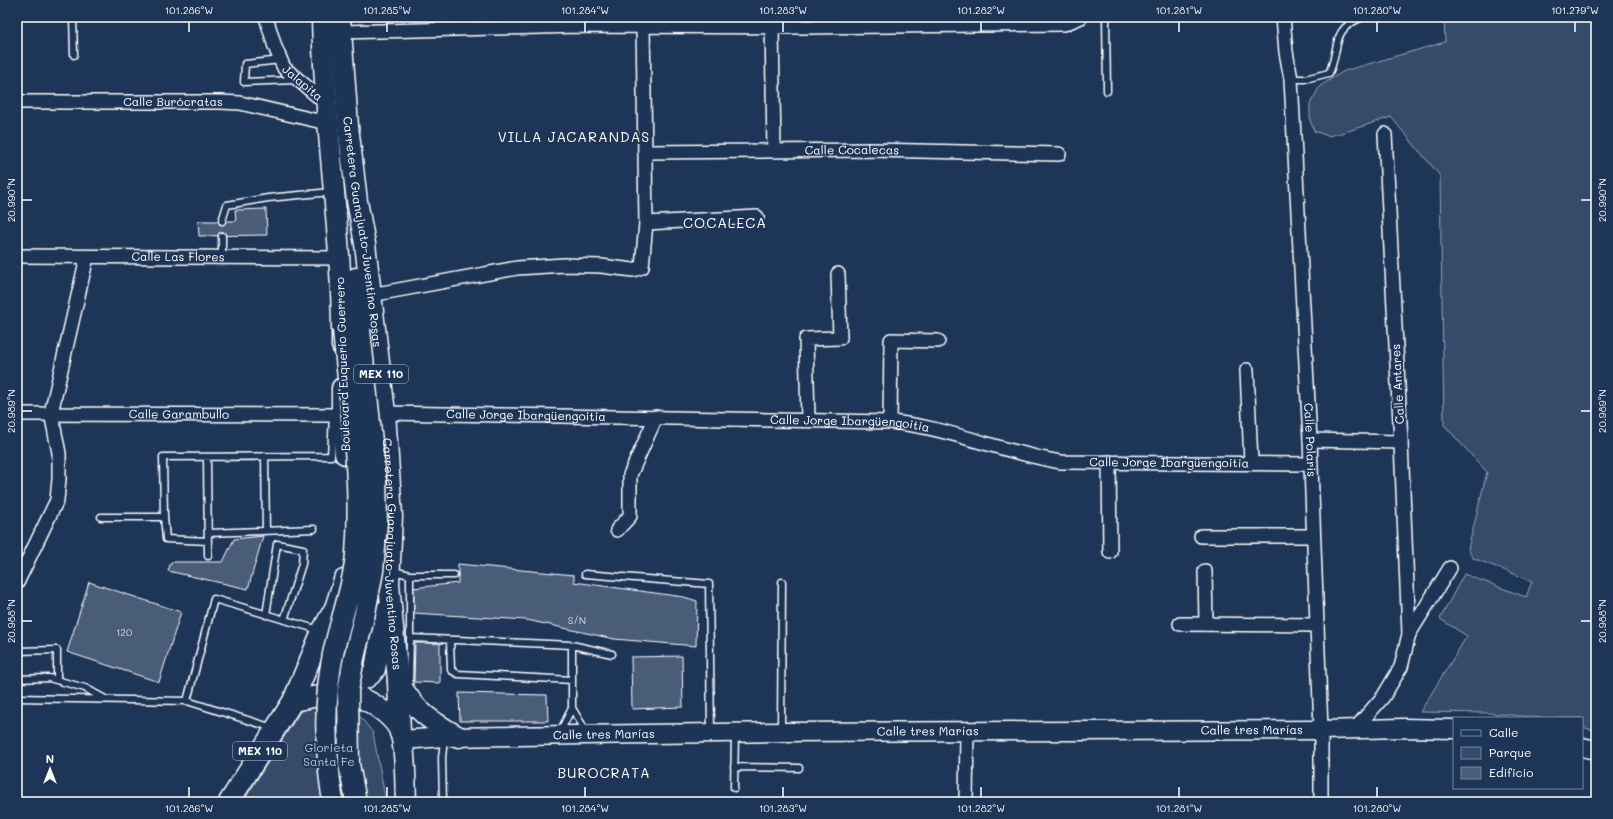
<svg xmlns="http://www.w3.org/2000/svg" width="1613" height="819" viewBox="0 0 1613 819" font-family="Mali,sans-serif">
<rect width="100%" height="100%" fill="#1d3557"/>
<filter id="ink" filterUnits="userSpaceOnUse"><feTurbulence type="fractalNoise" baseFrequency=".025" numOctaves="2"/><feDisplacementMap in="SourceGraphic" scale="8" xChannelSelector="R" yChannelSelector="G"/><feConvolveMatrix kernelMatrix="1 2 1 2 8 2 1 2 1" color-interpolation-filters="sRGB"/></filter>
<g filter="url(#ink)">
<!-- green -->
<path fill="#364b69" stroke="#9aa5b4" d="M 1444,17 L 1596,17 L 1596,731 L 1582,727 L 1582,718 L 1542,718 L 1489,713 L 1420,712 L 1467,636 L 1440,619 L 1464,574 L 1526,597 L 1532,581 L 1473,558 L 1468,549 L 1487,472 L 1444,425 L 1440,176 L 1391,117 L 1345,132 L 1328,136 L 1314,131 L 1310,120 L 1310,104 L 1320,86 L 1344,71 L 1445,42 Z
M 319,704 L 352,706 L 373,733 L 386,802 L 243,802 L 300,712 Z"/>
<!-- building -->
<path fill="#4a5d79" stroke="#fff" d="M 266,209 L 267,235 L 199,236 L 198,221 L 236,221 L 235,210 Z
M 263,536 L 248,589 L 168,571 L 171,562 L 223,562 L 234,539 Z
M 458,564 L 574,575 L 574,582 L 684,597 L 697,601 L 696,646 L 614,639 L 527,620 L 413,613 L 413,588 L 458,583 Z
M 89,582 L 181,612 L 159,682 L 67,652 Z
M 415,643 L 440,643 L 440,683 L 414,682 Z
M 682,656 L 683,707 L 632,709 L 631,657 Z
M 459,693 L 547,695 L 548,721 L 460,721 Z"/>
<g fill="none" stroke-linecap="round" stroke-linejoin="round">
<defs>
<path id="lane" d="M 73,17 L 74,55
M 1106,17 L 1107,91
M 281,60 L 245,64 L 244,82 L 296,80
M 1291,79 L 1305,79 L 1329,73 C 1341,48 1329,30 1363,17
M 222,221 L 227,205 L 268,198 L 331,192
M 222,236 L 222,257
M 265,456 L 266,531
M 207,457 L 208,556
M 101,517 L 164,517 L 163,457 L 331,456 L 333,415
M 164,517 L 166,539 L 208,541
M 208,533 L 314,529
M 393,571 L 410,575 L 454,575
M 585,574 L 709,584 L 711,732
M 266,615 L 277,544 L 303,549 L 302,564 L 284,620
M 410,638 L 572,645 L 612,654
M 450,640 L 451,670 L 458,674 L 572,680
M 17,651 L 57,650 L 57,680
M 17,679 L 49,678 L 85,688 L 105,699
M 409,687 L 410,638 L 410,575
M 17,698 L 187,701
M 572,708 L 587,733
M 273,728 L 187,701 L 214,599 L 319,630
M 781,730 L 782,582
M 560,732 L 572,708 L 572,645
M 734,767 L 799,768
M 734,788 L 735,734
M 443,802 L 442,758 L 444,739"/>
<g id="street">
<path id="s1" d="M 266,17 L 275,47 L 284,68 L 326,103"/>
<path id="s2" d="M 1283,17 L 1286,52 L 1291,79 L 1310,440 L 1321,730 L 1321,802"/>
<path d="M 772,26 L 774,151"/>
<path d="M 341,32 L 579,26 L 804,27 L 1064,24 L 1081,17"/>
<path id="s3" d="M 17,102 L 220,102 L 240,103 L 327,123"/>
<path id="s4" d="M 645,152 L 871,150 L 1059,154"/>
<path d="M 646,223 L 757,217"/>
<path id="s5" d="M 17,256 L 339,258"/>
<path d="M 371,295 L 517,268 L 564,265 L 601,266 L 633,270 L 642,267 L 646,223 L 643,25"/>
<path d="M 1247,370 L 1251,463"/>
<path id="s6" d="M 385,413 L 890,422 C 949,427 1003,453 1061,462 L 1311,464"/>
<path id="s7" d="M 17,414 L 342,415"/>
<path d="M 808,420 L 806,339 L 840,338 L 838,274"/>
<path d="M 890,422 L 891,340 L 938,341"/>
<path d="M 1310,440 L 1401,442"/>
<path d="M 1109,462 L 1110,552"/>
<path d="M 617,530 L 630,516 L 630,475 L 656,417"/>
<path d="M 1201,536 L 1313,536"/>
<path d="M 1205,571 L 1206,624"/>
<path d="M 17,583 L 57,500 L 59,479 L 59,453 L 51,413 L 87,257"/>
<path d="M 1180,624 L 1317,625"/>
<path d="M 1409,634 L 1450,568"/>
<path d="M 1354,730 L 1383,697 L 1401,667 L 1409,634 L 1401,442 L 1385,134"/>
<path d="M 966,802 L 967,732"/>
</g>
<g id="secondary">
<path id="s8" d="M 402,740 L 444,737 L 781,732 L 1321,730 L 1403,728 L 1454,729"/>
<path d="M 1582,747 L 1596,750"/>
</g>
<g id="primary">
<path d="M 322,17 C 324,127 343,236 342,346"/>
<path id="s9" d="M 340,17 L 348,126 L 357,201 L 365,244 L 385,413 L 392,516 L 389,584 L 398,681 L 400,733"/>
<path d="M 356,278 L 360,330"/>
<path d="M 342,388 L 342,415 L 345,454"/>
<path d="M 335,646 C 335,652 334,659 336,665 C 343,684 365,686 375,669 L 385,611"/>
<path d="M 398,681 C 416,712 429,720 459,737"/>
<path d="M 293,701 C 328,694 355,686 385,713 C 391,718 399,726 401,735 C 406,754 405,782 406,802"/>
<path d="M 229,802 L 293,701 L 322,631 L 335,608 L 344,580"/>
</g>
</defs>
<!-- lane casing -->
<use href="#lane" stroke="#fff" stroke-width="9"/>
<!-- street casing -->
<use href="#street" stroke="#fff" stroke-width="16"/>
<!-- secondary casing -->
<use href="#secondary" stroke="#fff" stroke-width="21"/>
<!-- primary casing -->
<use href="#primary" stroke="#fff" stroke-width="23"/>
<!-- lane -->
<use href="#lane" stroke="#1d3557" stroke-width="6"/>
<!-- street -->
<use href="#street" stroke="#1d3557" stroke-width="13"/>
<!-- secondary -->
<use href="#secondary" stroke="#1d3557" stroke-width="18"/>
<!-- primary -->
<use href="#primary" stroke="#1d3557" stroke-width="20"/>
<defs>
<path id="primary-bridge" d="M 333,802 C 325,753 323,703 333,654 C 340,620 353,589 356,554 C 362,479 350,405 343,330
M 356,802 L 349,764 L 348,691 L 354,658 L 365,613 L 373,571 L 377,523 L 376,479 L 360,330"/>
</defs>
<!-- primary-bridge casing -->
<use href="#primary-bridge" stroke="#fff" stroke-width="23" stroke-linecap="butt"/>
<!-- primary-bridge -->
<use href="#primary-bridge" stroke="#1d3557" stroke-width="20"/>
</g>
</g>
<!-- ticks -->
<path fill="none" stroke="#fff" stroke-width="1.5" d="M 189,22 L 189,32M 387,22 L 387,32M 585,22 L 585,32M 783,22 L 783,32M 981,22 L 981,32M 1179,22 L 1179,32M 1377,22 L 1377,32M 1575,22 L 1575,32M 22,200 L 32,200M 1581,200 L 1591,200M 22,411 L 32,411M 1581,411 L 1591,411M 22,621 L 32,621M 1581,621 L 1591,621M 189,787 L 189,797M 387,787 L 387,797M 585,787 L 585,797M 783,787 L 783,797M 981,787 L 981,797M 1179,787 L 1179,797M 1377,787 L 1377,797"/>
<g text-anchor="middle" stroke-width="4" stroke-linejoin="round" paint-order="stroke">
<!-- number labels -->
<g font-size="10" fill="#d2d6de">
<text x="577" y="624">S/N</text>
<text x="124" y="636">120</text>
</g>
<!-- shield labels -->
<g fill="#1d3557" stroke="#bbc2cd" stroke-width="1">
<rect x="354" y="365" width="54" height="18" rx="3"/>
<rect x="233" y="742" width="54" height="18" rx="3"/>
</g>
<g font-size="11" font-weight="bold" fill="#fff">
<text x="381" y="378">MEX 110</text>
<text x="260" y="755">MEX 110</text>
</g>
<!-- street labels -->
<g font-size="12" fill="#fff" stroke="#1d3557">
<text dy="4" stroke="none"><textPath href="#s1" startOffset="78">Jalapita</textPath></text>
<text dy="4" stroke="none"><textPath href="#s3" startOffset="156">Calle Burócratas</textPath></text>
<text dy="4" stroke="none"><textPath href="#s4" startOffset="207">Calle Cocalecas</textPath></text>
<text dy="4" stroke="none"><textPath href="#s9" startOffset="216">Carretera Guanajuato-Juventino Rosas</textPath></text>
<text dy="4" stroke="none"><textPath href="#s5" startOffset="161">Calle Las Flores</textPath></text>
<text transform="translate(343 364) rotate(-92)" y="4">Boulevard Euquerio Guerrero</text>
<text transform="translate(1398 384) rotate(-93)" y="4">Calle Antares</text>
<text dy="4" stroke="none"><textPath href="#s7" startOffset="162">Calle Garambullo</textPath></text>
<text dy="4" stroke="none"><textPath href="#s6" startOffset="141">Calle Jorge Ibargüengoitia</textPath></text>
<text dy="4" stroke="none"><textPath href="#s6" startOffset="465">Calle Jorge Ibargüengoitia</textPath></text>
<text dy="4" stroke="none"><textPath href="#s2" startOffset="424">Calle Polaris</textPath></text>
<text dy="4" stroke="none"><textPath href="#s6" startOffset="789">Calle Jorge Ibargüengoitia</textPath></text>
<text dy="4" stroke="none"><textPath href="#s9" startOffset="540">Carretera Guanajuato-Juventino Rosas</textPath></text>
<text dy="4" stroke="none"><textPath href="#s8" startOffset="850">Calle tres Marías</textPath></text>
<text dy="4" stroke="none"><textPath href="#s8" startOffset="526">Calle tres Marías</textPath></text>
<text dy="4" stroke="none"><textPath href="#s8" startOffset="202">Calle tres Marías</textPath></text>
</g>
<!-- park labels -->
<g font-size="12" fill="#b9c0ca" stroke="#1d3557">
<text x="329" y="752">Glorieta<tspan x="329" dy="14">Santa Fe</tspan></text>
</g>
<!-- quarter labels -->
<g font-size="14" letter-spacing="1" fill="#fff" stroke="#1d3557">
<text x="574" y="142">VILLA JACARANDAS</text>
<text x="725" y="228">COCALECA</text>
<text x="604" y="778">BUROCRATA</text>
</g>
</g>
<!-- margin -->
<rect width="1613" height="819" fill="none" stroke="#1d3557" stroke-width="44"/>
<!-- legend -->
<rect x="1453" y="717" width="130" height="72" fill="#1d3557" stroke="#77869a"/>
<rect x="1461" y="730" width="20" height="6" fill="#1d3557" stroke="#77869a"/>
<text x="1489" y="737" font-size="12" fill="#ffffff">Calle</text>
<rect x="1461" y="747" width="20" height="12" fill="#364b69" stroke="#77869a"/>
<text x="1489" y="757" font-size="12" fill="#ffffff">Parque</text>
<rect x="1461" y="767" width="20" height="12" fill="#4a5d79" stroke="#77869a"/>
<text x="1489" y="777" font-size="12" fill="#ffffff">Edificio</text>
<!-- north arrow -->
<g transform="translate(50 769)" stroke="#1d3557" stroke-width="3" paint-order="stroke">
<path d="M0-3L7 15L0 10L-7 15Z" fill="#ffffff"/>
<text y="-6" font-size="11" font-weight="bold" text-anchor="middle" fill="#ffffff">N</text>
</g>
<rect x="22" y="22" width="1569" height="775" fill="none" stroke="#fff" stroke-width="1.5"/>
<g font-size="10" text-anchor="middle" fill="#fff">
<text x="189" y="14">101.286°W</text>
<text x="387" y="14">101.285°W</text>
<text x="585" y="14">101.284°W</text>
<text x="783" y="14">101.283°W</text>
<text x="981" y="14">101.282°W</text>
<text x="1179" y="14">101.281°W</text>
<text x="1377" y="14">101.280°W</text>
<text x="1575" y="14">101.279°W</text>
<text transform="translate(11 200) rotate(-90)" y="4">20.990°N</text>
<text transform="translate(1602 200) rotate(-90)" y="4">20.990°N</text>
<text transform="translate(11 411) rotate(-90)" y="4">20.989°N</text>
<text transform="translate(1602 411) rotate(-90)" y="4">20.989°N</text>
<text transform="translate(11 621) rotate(-90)" y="4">20.988°N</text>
<text transform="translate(1602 621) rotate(-90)" y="4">20.988°N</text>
<text x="189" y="812">101.286°W</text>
<text x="387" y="812">101.285°W</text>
<text x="585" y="812">101.284°W</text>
<text x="783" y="812">101.283°W</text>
<text x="981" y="812">101.282°W</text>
<text x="1179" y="812">101.281°W</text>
<text x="1377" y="812">101.280°W</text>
</g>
</svg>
